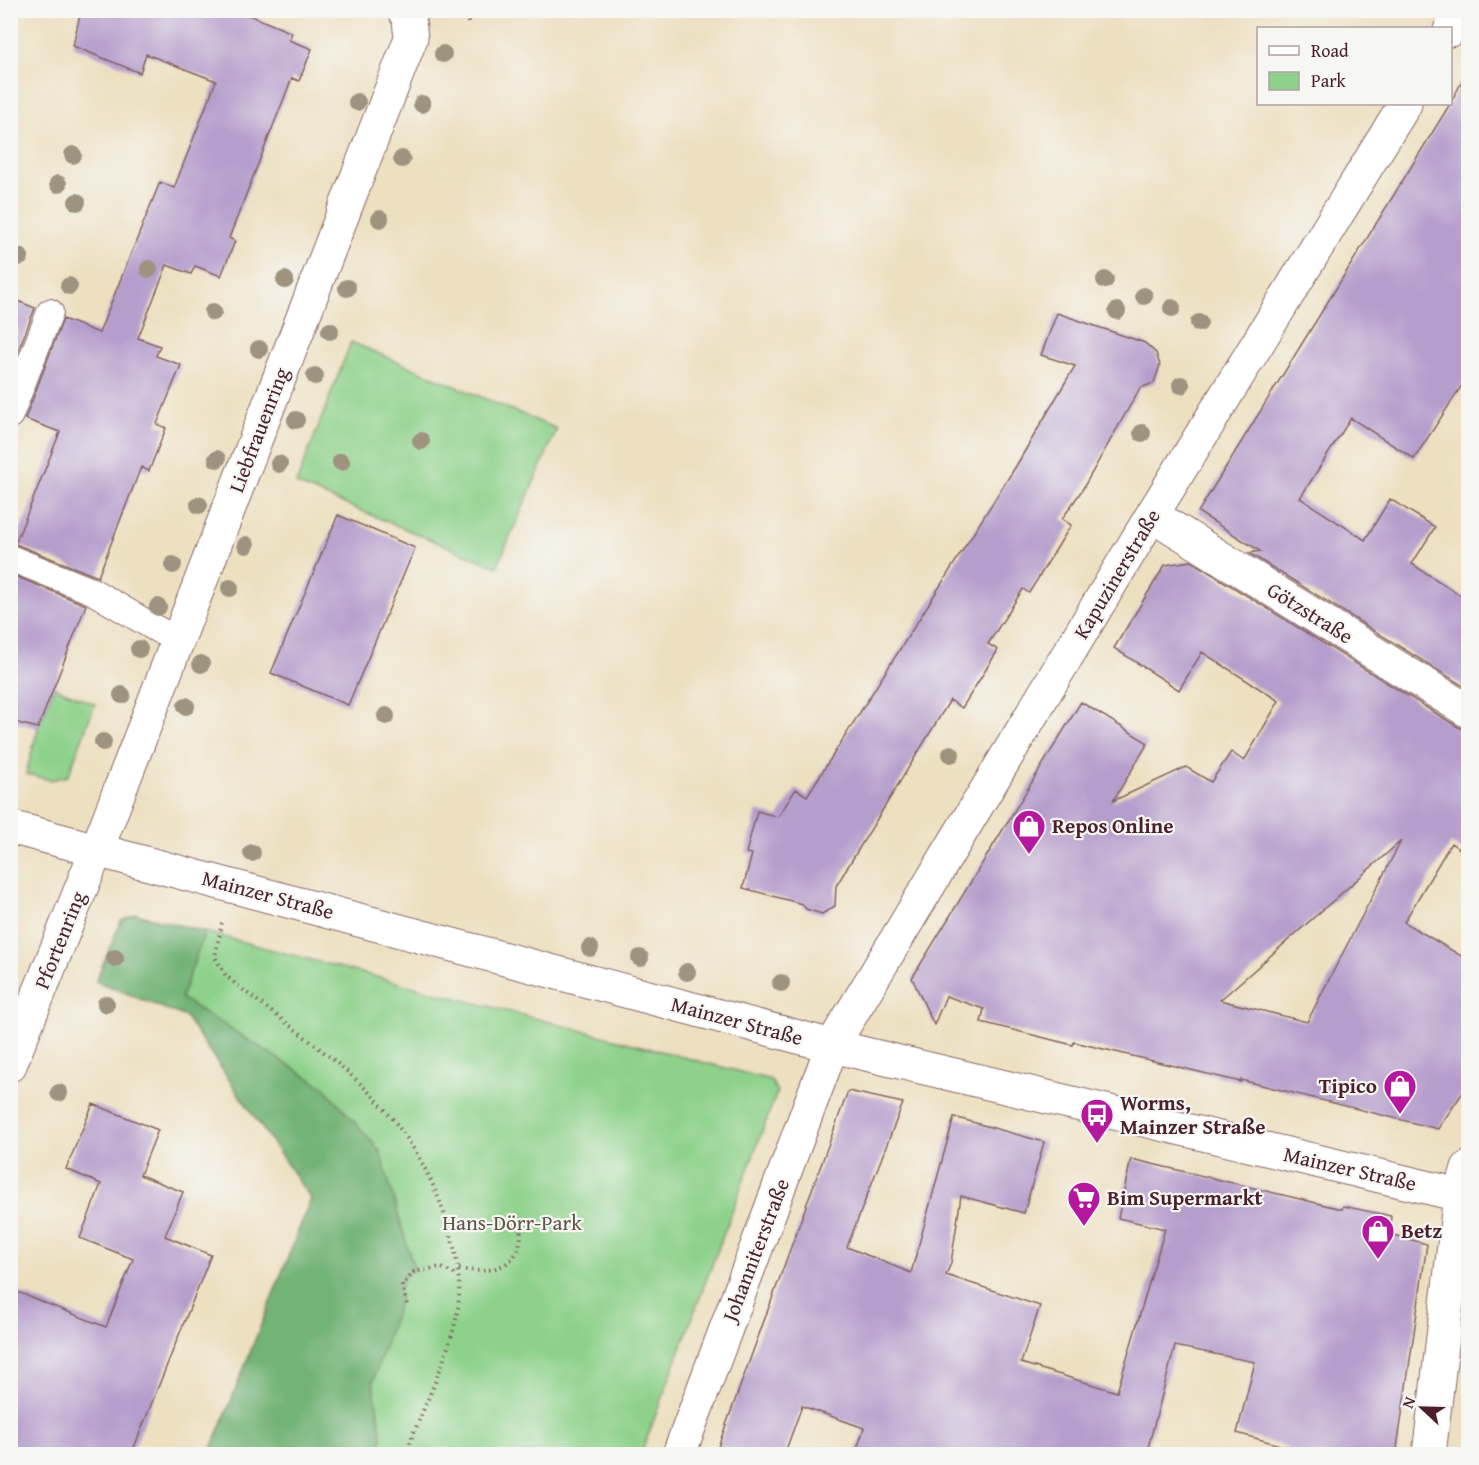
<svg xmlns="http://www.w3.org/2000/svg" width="1479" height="1465" viewBox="0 0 1479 1465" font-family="'Gentium Book Plus',serif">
<rect width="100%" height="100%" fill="#f6f6f2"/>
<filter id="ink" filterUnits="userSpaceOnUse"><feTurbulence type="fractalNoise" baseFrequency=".0167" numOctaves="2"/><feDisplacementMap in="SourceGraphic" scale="12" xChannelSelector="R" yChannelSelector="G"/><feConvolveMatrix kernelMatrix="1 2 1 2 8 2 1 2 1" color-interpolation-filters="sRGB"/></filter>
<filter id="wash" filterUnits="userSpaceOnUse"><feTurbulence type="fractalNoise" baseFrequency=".008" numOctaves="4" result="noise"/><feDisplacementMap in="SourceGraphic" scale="24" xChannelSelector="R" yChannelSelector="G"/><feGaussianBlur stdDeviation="1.35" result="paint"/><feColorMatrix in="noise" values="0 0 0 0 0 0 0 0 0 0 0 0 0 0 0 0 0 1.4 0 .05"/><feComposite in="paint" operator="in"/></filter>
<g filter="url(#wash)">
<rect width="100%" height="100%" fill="#ede0c1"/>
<!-- green -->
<path fill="#8dd18a" stroke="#6c785a" stroke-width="1.5" d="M 351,342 L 557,429 L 497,567 L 296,484 Z
M 54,687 L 95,704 L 68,776 L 51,780 L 26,774 L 38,728 Z
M 136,914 L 771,1080 L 777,1092 L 641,1454 L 210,1454 L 311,1199 L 186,1017 L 96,981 L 121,921 Z"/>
<!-- forest -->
<path fill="#72b376" stroke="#5e6950" stroke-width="1.5" d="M 136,914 L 205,932 L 181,998 L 324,1087 L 380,1151 L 414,1269 C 401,1275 398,1285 400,1299 L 373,1381 L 382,1437 L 378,1454 L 210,1454 L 311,1199 L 186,1017 L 96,981 L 121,921 Z"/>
<g id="blocks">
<!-- building -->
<path fill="#b69ecc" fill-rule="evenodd" d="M 81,10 L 237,10 L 292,33 L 289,40 L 312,49 L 299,81 L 292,78 L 229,238 L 235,241 L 221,276 L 195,266 L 191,274 L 167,265 L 138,338 L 160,346 L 156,356 L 181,365 L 157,424 L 166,428 L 149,471 L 141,467 L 98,577 L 15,544 L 60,432 L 25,419 L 63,319 L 99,333 L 160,182 L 174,188 L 216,81 L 146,54 L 140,73 L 73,46 Z
M 1468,70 L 1468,376 L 1414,459 L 1351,418 L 1300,498 L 1365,540 L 1390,499 L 1435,527 L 1412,564 L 1468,600 L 1468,689 L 1249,553 L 1260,551 L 1198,512 L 1450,104 Z
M 10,298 L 35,308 L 10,372 Z
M 1057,313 L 1145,343 L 1156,353 L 1160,365 L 1154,383 L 1140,388 L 1082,490 L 1062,519 L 1071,525 L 1029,593 L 1023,589 L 988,644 L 998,650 L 962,708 L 950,700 L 836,886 L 835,906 L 822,914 L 806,909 L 802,904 L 743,888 L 752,854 L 746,853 L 757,811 L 778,817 L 796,789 L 807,796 L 1016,466 L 1075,366 L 1041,355 Z
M 338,515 L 415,548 L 348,705 L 271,673 Z
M 1191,561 L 1458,727 L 1468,730 L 1468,855 L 1451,843 L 1404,922 L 1468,960 L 1468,1085 L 1438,1129 L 1241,1080 L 1241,1082 L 1074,1042 L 1073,1045 L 981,1022 L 984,1009 L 946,996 L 934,1025 L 912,978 L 1081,702 L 1148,743 L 1113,801 L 1186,767 L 1211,782 L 1231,752 L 1244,761 L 1279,701 L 1202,652 L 1179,690 L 1114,648 L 1165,565 ZM 1401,841 L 1307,1022 L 1220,1000 Z
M 10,574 L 86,605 L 38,728 L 10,721 Z
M 848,1091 L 903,1103 L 847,1247 L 911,1273 L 954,1117 L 1044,1142 L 1024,1213 L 961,1196 L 951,1263 L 946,1275 L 1040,1306 L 1021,1363 L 1117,1392 L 1165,1229 L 1118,1218 L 1131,1159 L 1342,1209 L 1343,1206 L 1391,1216 L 1389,1234 L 1427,1244 L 1396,1455 L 1284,1455 L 1287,1447 L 1237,1433 L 1255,1362 L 1175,1346 L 1146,1455 L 855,1455 L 864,1428 L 802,1406 L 784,1455 L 715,1455 Z
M 93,1104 L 158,1130 L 140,1175 L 183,1192 L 165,1236 L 211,1255 L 131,1455 L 10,1455 L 10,1289 L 106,1327 L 133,1259 L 80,1238 L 101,1184 L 66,1169 Z"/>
</g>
</g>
<g filter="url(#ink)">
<use href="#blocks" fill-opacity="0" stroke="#836360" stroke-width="1.5"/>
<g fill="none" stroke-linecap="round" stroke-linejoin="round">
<defs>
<path id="service" d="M 10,415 L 50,312
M 10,558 L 92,591 L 177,641"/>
<path id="minor" d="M 1450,30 L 1462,10
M 1152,515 L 1468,711
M 97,849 L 411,38 L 409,20 L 404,10
M 1460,1195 L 1468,1168
M 679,1454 L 832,1046 L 1152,515 L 1405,104"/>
<path id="tertiary" d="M 1429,1454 L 1460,1195"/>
<path id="secondary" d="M 10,827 L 832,1046 L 1468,1197
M 10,1065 L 97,849"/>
</defs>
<!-- service casing -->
<use href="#service" stroke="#836360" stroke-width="28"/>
<!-- minor casing -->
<use href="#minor" stroke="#836360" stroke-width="35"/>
<!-- tertiary casing -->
<use href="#tertiary" stroke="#836360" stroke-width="35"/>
<!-- secondary casing -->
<use href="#secondary" stroke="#836360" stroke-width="35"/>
<!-- path -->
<path stroke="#836360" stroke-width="4" stroke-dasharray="1.5 4.5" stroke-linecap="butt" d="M 464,10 L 469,25
M 222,923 L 215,957 L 226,976 C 320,1053 403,1093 445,1216 C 456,1250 464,1283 456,1319 C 447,1360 421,1414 405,1454
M 459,1269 C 492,1275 526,1266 520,1225
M 407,1304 L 402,1286 L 414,1272 L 440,1267 L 458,1276"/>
<!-- service -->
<use href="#service" stroke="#fff" stroke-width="26"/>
<!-- minor -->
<use href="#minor" stroke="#fff" stroke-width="33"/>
<!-- tertiary -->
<use href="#tertiary" stroke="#fff" stroke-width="33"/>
<!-- secondary -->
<use href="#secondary" stroke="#fff" stroke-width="33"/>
</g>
<!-- trees -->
<g fill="#9e937e">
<circle cx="443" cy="54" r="9"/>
<circle cx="357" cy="102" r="9"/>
<circle cx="422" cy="104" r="9"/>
<circle cx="73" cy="155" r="9"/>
<circle cx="402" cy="159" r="9"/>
<circle cx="58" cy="184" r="9"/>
<circle cx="77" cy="202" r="9"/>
<circle cx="380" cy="219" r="9"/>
<circle cx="20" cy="257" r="9"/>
<circle cx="149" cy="269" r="9"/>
<circle cx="285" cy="280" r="9"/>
<circle cx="1105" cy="280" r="9"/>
<circle cx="69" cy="286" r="9"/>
<circle cx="347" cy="288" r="9"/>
<circle cx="1144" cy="296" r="9"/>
<circle cx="1172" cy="308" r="9"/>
<circle cx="1117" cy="311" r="9"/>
<circle cx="213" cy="312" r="9"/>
<circle cx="1199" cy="323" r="9"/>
<circle cx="330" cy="331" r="9"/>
<circle cx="259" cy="349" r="9"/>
<circle cx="315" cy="376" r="9"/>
<circle cx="1181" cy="385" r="9"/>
<circle cx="296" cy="420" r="9"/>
<circle cx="1142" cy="433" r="9"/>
<circle cx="421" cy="441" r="9"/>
<circle cx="217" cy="459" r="9"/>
<circle cx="341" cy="462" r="9"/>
<circle cx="279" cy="464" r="9"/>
<circle cx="199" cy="505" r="9"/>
<circle cx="246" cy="545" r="9"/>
<circle cx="173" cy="565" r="9"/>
<circle cx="230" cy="588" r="9"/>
<circle cx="158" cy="607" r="9"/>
<circle cx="139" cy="649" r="9"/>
<circle cx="201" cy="664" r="9"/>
<circle cx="122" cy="695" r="9"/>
<circle cx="186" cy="706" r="9"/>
<circle cx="386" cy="716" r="9"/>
<circle cx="103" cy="742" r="9"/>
<circle cx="951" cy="754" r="9"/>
<circle cx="252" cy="853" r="9"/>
<circle cx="590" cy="948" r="9"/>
<circle cx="115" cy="958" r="9"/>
<circle cx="640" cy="958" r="9"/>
<circle cx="687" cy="972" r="9"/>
<circle cx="781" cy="983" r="9"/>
<circle cx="106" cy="1004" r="9"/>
<circle cx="59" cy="1093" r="9"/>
</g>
</g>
<!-- icons -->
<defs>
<symbol id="shop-pin" viewBox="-11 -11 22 30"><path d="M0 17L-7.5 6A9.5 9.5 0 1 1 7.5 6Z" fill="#b5179e" stroke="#f6f6f2"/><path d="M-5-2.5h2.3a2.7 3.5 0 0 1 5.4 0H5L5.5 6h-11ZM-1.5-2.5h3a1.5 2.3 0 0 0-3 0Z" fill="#fff"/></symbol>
<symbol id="bus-pin" viewBox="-11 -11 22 30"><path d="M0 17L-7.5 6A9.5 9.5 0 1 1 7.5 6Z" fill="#b5179e" stroke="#f6f6f2"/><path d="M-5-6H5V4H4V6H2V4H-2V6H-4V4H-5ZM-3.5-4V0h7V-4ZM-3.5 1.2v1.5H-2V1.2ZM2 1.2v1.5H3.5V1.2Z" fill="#fff"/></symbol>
<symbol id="supermarket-pin" viewBox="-11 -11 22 30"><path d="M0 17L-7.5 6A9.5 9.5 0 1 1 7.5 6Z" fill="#b5179e" stroke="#f6f6f2"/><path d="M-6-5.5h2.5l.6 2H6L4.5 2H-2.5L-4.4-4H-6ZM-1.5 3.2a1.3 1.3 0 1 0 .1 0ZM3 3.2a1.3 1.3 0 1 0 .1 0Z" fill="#fff"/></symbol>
</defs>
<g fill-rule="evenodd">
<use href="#shop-pin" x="1010" y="807" width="38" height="52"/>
<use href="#shop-pin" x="1381" y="1067" width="38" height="52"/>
<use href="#bus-pin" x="1078" y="1096" width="38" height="52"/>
<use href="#supermarket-pin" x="1065" y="1179" width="38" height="52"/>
<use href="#shop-pin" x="1359" y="1212" width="38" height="52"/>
</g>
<g text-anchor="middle" stroke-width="4.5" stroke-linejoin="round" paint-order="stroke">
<!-- street labels -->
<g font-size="21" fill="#4a1f2b" stroke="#f6f6f2">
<text transform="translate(259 430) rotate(-69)" y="7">Liebfrauenring</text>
<text transform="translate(1117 574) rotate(-59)" y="7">Kapuzinerstraße</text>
<text transform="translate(1310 613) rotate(32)" y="7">Götzstraße</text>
<text transform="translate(268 895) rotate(15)" y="7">Mainzer Straße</text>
<text transform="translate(60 940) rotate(-68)" y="7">Pfortenring</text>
<text transform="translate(737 1021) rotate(15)" y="7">Mainzer Straße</text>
<text transform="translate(1350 1169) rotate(13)" y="7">Mainzer Straße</text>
<text transform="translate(756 1250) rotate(-69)" y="7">Johanniterstraße</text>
</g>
<!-- poi labels -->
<g font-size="21" font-weight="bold" fill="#4a1f2b" stroke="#f6f6f2" text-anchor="start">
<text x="1052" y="833">Repos Online</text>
<text x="1377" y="1093" text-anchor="end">Tipico</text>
<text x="1120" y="1110">Worms,<tspan x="1120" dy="24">Mainzer Straße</tspan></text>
<text x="1107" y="1205">Bim Supermarkt</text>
<text x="1401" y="1238">Betz</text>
</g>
<!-- park labels -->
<g font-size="21" fill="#5e5448" stroke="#f6f6f2">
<text x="512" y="1230">Hans-Dörr-Park</text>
</g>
</g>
<!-- margin -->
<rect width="1479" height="1465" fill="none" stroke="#f6f6f2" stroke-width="36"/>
<!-- legend -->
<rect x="1257" y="27" width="195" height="78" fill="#f6f6f2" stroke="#b1a0a2" stroke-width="1.5"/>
<rect x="1269" y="46" width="30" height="9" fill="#ffffff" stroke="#b1a0a2" stroke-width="1.5"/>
<text x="1311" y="57" font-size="18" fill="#4a1f2b">Road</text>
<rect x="1269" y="72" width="30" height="18" fill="#8dd18a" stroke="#b1a0a2" stroke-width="1.5"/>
<text x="1311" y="87" font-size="18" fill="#4a1f2b">Park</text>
<!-- north arrow -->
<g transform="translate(1422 1408) rotate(292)" stroke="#f6f6f2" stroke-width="4.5" paint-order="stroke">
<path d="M0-4.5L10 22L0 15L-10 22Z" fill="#4a1f2b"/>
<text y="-9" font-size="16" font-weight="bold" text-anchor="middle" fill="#4a1f2b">N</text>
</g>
</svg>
